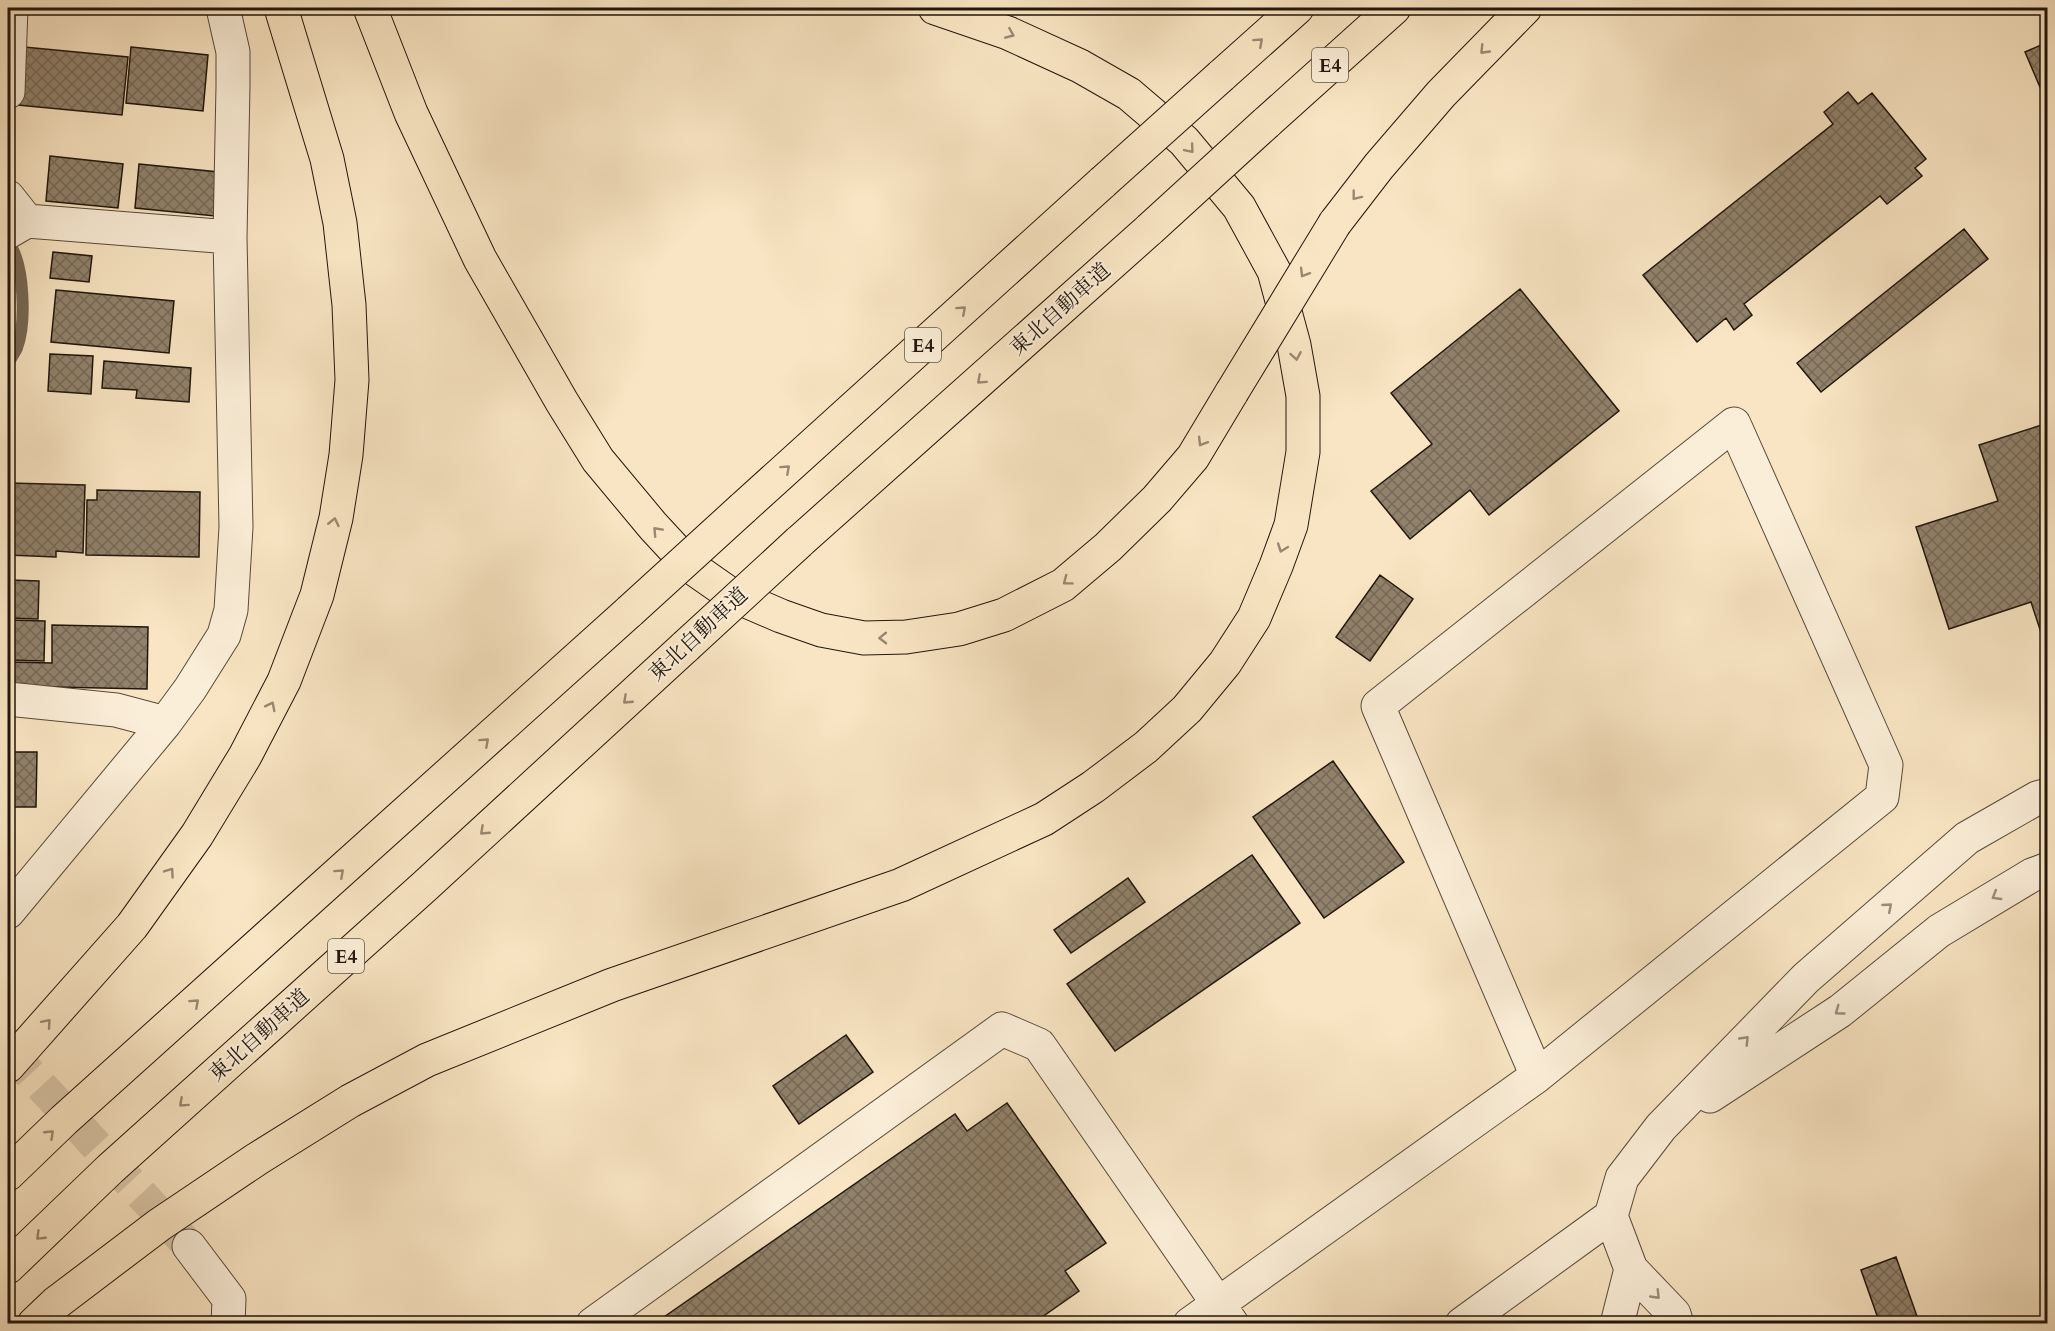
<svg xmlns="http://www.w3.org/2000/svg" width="2055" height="1331" viewBox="0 0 2055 1331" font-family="Cardo,'Noto Serif JP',serif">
<defs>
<pattern id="building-cross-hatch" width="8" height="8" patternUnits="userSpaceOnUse" patternTransform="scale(1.5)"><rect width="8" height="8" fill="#91826c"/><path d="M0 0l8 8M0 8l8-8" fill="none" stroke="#766957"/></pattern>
</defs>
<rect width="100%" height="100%" fill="#f9e5c3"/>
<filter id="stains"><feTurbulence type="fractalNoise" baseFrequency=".00333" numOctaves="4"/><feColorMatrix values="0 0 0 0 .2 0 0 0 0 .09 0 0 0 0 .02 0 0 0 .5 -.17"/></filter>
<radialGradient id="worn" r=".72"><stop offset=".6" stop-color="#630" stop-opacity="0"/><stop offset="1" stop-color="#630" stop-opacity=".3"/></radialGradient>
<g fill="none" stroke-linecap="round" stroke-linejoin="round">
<!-- stream -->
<path stroke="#776855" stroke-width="12" d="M 8,242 C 25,263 26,324 17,348 C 14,354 10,359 8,365"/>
</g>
<!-- building -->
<path fill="url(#building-cross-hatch)" stroke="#21160d" stroke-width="1.5" d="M 2048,42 L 2048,106 L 2025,52 Z
M 24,47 L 128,57 L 122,115 L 18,105 Z
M 131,47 L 208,55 L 203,111 L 126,103 Z
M 1848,92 L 1858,104 L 1872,93 L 1926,159 L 1915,168 L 1922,176 L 1887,204 L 1880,196 L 1744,304 L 1752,315 L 1734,330 L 1726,318 L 1697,342 L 1643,275 L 1833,124 L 1824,112 Z
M 50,156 L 123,164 L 118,208 L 46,201 Z
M 139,164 L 219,172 L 215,216 L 135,208 Z
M 1964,229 L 1988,259 L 1821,392 L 1797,363 Z
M 53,252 L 92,256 L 89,282 L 50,278 Z
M 1520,289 L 1619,411 L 1489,515 L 1470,490 L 1410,539 L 1371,491 L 1432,444 L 1391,393 Z
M 56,290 L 174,301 L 169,353 L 51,342 Z
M 50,354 L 93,356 L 91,394 L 48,391 Z
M 104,361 L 191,368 L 189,402 L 136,398 L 137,390 L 102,388 Z
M 2048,423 L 2048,654 L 2031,602 L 1949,629 L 1916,527 L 1998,501 L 1979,445 Z
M 9,483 L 85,485 L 83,553 L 56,551 L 56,557 L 8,555 Z
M 97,490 L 200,492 L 199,557 L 86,555 L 87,500 L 97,500 Z
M 1380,575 L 1413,599 L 1370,661 L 1336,637 Z
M 10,580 L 39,581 L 38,619 L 9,618 Z
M 9,620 L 45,621 L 44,661 L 8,660 Z
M 52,625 L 148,627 L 147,689 L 8,686 L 9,662 L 52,663 Z
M 8,752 L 37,752 L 36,807 L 8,807 Z
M 1333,761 L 1404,862 L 1324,918 L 1253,817 Z
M 1252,855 L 1300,923 L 1115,1051 L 1067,984 Z
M 1128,878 L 1145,902 L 1071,953 L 1054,930 Z
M 846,1035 L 873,1072 L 799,1124 L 773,1086 Z
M 1007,1103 L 1106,1243 L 1065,1271 L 1079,1291 L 1032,1324 L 654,1324 L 955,1114 L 967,1131 Z
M 1896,1257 L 1918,1319 L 1906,1324 L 1880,1324 L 1861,1270 Z"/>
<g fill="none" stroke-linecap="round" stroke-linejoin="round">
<!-- minor-tunnel -->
<path stroke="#d9c6a8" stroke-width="33" stroke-dasharray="33 16" stroke-linecap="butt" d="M 8,1050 L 189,1246"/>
<defs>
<path id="minor" d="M 8,92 L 11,8
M 8,197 L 27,221
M 8,232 L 27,221 L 230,237
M 8,699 L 116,710 L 165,723
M 8,912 L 165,723 L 190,689 L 224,635 L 231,610 L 236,527 L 230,237 L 233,86 L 233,52 L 223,8
M 1710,1096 L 1840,1011 L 1939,931 L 2032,875 L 2048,869
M 189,1246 L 229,1299 L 228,1324
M 593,1324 L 1002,1029 L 1039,1045 L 1232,1324
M 1190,1324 L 1537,1076 L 1882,797 L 1886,765 L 1734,424 L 1378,706 L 1537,1076
M 1462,1324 L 1611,1216
M 1617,1324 L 1631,1269
M 1677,1324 L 1674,1314 L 1631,1269 L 1611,1216 L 1622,1178 L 1661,1127 L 1806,978 L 1967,838 L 2037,798 L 2048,795"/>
<path id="highway" d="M 370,8 L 411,113 L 480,259 L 562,402 L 598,460 L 653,526 L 690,566 L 730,594 L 781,616 L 821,630 L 864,638 L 906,637 L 959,629 L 1004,615 L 1063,585 L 1108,547 L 1157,499 L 1193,457 L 1232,392
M 1221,76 L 1297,8
M 1266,123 L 1394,8
M 1335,223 L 1379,166 L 1441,94 L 1525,8
M 743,508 L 1103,182
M 799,542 L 1150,229
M 8,1066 L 132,926 L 197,835 L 245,756 L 284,681 L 317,595 L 336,518 L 346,455 L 352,380 L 349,305 L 340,223 L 327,159 L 281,8
M 8,1174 L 64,1120 L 630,611
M 8,1267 L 110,1169 L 425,886 L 686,646
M 34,1324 L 56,1303 L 159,1225 L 257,1159 L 350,1101 L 427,1060 L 612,985 L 901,885 L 1044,819 L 1093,787 L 1146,747 L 1187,709 L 1225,663 L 1254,618 L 1276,566 L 1291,525 L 1303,452 L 1303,396 L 1294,345 L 1274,271 L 1239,207 L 1184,141 L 1129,94 L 1080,66 L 1008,33 L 935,8"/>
</defs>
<!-- minor casing -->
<use href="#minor" stroke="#574a3a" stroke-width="35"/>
<!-- highway casing -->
<use href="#highway" stroke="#21160d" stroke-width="35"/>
<!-- minor -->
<use href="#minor" stroke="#fbeed8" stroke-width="33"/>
<!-- highway -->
<use href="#highway" stroke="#f9e5c3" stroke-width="33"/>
<defs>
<path id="highway-bridge" d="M 1103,182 L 1221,76
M 1150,229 L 1266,123
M 1232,392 L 1335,223
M 630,611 L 743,508
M 686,646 L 799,542"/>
</defs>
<!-- highway-bridge casing -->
<use href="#highway-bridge" stroke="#21160d" stroke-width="35" stroke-linecap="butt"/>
<!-- highway-bridge -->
<use href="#highway-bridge" stroke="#f9e5c3" stroke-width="33"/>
</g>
<!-- one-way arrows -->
<defs><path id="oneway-chevron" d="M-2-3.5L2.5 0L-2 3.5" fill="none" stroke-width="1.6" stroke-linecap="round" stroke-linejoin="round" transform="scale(1.5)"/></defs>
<g stroke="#988871">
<use href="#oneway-chevron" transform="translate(1010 34) rotate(23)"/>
<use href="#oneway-chevron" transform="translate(1259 42) rotate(-42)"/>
<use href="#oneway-chevron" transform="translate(1484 50) rotate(134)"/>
<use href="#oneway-chevron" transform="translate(1190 149) rotate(50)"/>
<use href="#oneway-chevron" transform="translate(1356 196) rotate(128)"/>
<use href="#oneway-chevron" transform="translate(1304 273) rotate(121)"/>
<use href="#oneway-chevron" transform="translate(962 310) rotate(-42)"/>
<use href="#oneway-chevron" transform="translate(1296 356) rotate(80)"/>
<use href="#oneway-chevron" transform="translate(981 380) rotate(138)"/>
<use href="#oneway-chevron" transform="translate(1202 442) rotate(121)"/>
<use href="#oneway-chevron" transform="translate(786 469) rotate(-42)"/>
<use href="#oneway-chevron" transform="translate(334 522) rotate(-77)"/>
<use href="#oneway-chevron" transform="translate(657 531) rotate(-133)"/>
<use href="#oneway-chevron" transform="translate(1282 548) rotate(110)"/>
<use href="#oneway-chevron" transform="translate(1067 581) rotate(143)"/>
<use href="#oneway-chevron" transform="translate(883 638) rotate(179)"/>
<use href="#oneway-chevron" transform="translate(627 700) rotate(137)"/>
<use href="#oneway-chevron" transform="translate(271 706) rotate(-63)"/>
<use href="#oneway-chevron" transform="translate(485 742) rotate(-42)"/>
<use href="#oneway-chevron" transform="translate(484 831) rotate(137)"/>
<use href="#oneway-chevron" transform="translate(170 872) rotate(-55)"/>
<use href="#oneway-chevron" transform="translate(340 873) rotate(-42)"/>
<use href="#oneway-chevron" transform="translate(195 1003) rotate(-42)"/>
<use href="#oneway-chevron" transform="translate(47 1023) rotate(-49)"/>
<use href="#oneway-chevron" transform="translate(183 1103) rotate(138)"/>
<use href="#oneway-chevron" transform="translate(50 1134) rotate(-44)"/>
<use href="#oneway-chevron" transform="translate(40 1236) rotate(136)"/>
</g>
<g stroke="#998d7d">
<use href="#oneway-chevron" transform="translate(1996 896) rotate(149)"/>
<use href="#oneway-chevron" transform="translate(1888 907) rotate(-41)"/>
<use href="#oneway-chevron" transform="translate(1839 1011) rotate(144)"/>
<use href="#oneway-chevron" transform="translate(1745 1040) rotate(-46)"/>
<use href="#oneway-chevron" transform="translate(1656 1295) rotate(46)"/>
</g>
<g text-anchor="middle" stroke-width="4.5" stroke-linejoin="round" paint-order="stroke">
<!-- shield labels -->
<g fill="#fbeed8" stroke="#62574a" stroke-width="1.5">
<rect x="1312" y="48" width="36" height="34" rx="4.5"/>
<rect x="905" y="328" width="36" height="34" rx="4.5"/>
<rect x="328" y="939" width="36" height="34" rx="4.5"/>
</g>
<g font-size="20" font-weight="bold" fill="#21160d">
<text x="1330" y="72">E4</text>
<text x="923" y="352">E4</text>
<text x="346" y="963">E4</text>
</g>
<!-- street labels -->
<g font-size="21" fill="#21160d" stroke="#fbeed8">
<text transform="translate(1060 309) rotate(-42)" y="7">東北自動車道</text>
<text transform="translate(698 634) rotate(-43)" y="7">東北自動車道</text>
<text transform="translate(259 1035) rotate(-42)" y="7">東北自動車道</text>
</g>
</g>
<!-- margin -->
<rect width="2055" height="1331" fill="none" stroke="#f9e5c3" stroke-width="30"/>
<rect x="9" y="9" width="2037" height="1313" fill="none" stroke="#21160d" stroke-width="3"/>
<rect x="15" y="15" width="2025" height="1301" fill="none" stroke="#21160d" stroke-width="1.5"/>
<rect width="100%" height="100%" filter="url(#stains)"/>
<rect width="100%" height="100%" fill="url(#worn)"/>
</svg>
